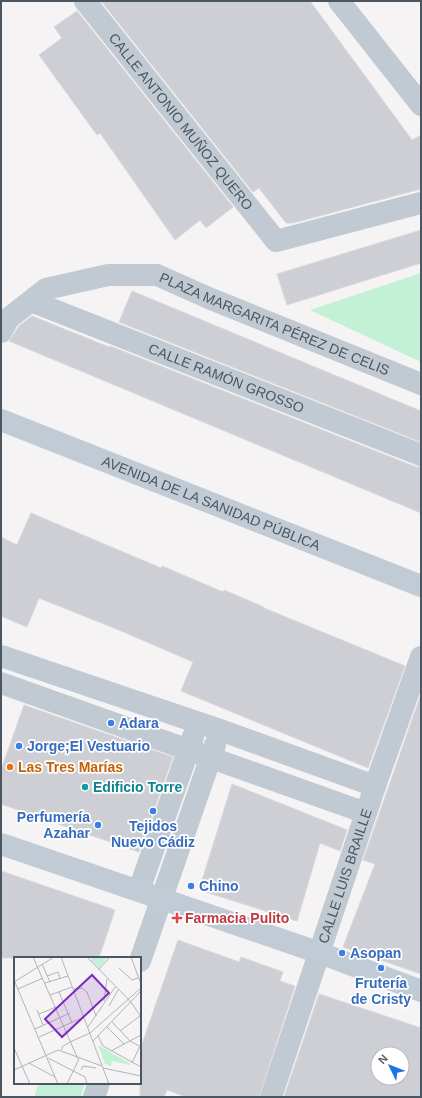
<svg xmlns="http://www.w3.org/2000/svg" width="422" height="1098" viewBox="0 0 422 1098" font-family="Helvetica,sans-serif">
<rect width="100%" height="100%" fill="#f5f3f3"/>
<!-- green -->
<path fill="#c3f1d5" d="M 421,273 L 421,362 L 310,310 Z
M 39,1083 L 85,1083 L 81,1097 L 34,1097 Z"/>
<!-- building -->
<path fill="#cdcfd5" stroke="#d7d9de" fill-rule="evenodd" d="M 101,1 L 310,1 L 412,140 L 421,135 L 421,189 L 293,223 L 286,223 L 259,188 L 253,192 Z
M 77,11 L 233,207 L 206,228 L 200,220 L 175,240 L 100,133 L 97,135 L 39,55 L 62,38 L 54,27 Z
M 421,230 L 421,263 L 287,305 L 277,274 Z
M 132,291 L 421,411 L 421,442 L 119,322 Z
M 32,316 L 109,347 L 110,346 L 416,467 L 421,467 L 421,513 L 9,341 L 19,326 Z
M 31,513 L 161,568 L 162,566 L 223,592 L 224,590 L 264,607 L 264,608 L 405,666 L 368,768 L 181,691 L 193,662 L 119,630 L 39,598 L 27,627 L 1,616 L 1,537 L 17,545 Z
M 421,694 L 421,974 L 343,947 L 375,864 L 363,860 Z
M 24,705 L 173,757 L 139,852 L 1,804 L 1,770 Z
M 232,784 L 347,830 L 340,851 L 320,843 L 297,921 L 199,890 Z
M 1,871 L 115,910 L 99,958 L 1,958 Z
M 178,940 L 239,962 L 241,957 L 283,972 L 280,981 L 295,986 L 259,1097 L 186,1097 L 167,1090 L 164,1097 L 140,1097 L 140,1050 Z
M 319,994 L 421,1028 L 421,1097 L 284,1097 ZM 378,1054 L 402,1054 L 402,1078 L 378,1078 Z"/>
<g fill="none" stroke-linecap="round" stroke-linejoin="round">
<!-- street -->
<g stroke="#c1cad2" stroke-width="22">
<path id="s1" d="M 85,1 L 276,241 L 421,203"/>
<path d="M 339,1 L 421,105"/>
<path id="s2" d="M 31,301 L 421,455"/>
<path id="s3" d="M 1,332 L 9,318 L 46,289 L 108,275 L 157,275 L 211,299 L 421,384"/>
<path d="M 1,656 L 220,730 L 375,786"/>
<path d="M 1,683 L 366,813"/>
<path d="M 139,890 L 193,737"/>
<path d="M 140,961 L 215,745"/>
<path d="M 94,1097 L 99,1083"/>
<path id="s4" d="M 271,1097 L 375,786 L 421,657"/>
</g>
<!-- secondary -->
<g stroke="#c1cbd6" stroke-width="22">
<path id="s5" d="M 1,420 L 421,586"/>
<path d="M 1,844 L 320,953 L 421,991"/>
</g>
</g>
<!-- markers -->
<g fill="#3f7fe0" stroke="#fff" stroke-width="1.5">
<circle cx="111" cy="723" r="4"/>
<circle cx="19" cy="746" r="4"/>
<circle cx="153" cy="811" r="4"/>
<circle cx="98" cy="825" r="4"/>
<circle cx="191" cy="886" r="4"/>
<circle cx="342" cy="953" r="4"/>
<circle cx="381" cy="968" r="4"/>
</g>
<circle fill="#e8710a" stroke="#fff" stroke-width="1.5" cx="10" cy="767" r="4"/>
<circle fill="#0f9aa8" stroke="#fff" stroke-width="1.5" cx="85" cy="787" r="4"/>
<path fill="#e0444e" stroke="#fff" stroke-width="1.5" d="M175 912h4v4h4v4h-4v4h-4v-4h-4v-4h4z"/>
<g text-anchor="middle" stroke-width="3.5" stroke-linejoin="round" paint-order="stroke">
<!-- street labels -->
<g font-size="14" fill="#4a5661" stroke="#fff">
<text dy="5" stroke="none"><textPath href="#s1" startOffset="154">CALLE ANTONIO MUÑOZ QUERO</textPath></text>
<text dy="5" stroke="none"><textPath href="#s3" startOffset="303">PLAZA MARGARITA PÉREZ DE CELIS</textPath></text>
<text dy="5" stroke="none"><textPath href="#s2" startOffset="210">CALLE RAMÓN GROSSO</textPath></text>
<text dy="5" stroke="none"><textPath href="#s5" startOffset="226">AVENIDA DE LA SANIDAD PÚBLICA</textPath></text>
<text dy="5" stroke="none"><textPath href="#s4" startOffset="233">CALLE LUIS BRAILLE</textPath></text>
</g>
<!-- shop labels -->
<g font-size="14" font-weight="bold" fill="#366cbe" stroke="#fff" text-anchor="start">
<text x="119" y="728">Adara</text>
<text x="27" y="751">Jorge;El Vestuario</text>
<text x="90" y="822" text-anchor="end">Perfumería<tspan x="90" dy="16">Azahar</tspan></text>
<text x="153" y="831" text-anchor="middle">Tejidos<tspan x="153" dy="16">Nuevo Cádiz</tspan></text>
<text x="199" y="891">Chino</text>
<text x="350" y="958">Asopan</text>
<text x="381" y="988" text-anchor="middle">Frutería<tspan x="381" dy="16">de Cristy</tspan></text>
</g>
<!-- food labels -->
<g font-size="14" font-weight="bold" fill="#c56008" stroke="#fff" text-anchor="start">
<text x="18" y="772">Las Tres Marías</text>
</g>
<!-- culture labels -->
<g font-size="14" font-weight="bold" fill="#0d838f" stroke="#fff" text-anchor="start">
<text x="93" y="792">Edificio Torre</text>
</g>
<!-- health labels -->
<g font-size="14" font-weight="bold" fill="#be3a42" stroke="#fff" text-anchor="start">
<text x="185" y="923">Farmacia Pulito</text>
</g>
</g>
<!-- overview -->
<g transform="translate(14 957)">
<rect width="127" height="127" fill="#f5f3f3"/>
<path d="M 79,0 L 92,0 L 93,1 L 85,11 L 77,3 ZM 84,88 L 117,107 L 116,108 L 98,104 L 97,109 L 91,107 Z" fill="#c3f1d5"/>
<path fill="none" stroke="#b1b4b9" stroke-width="1" d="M 19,0 L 64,102M 47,0 L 95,127M 73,0 L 117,45 L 127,60M 117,0 L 127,27M 28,7 L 36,25M 105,11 L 118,23 L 124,21M 85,12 L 96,0M 33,19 L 44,15 L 46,21M 0,23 L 44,127M 0,25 L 40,0M 31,26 L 54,19M 4,32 L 29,21M 59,32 L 68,31 L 73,35 L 82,59M 45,35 L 58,66M 36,38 L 58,30M 90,44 L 93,22M 95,49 L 104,33M 23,53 L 29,68M 25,57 L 42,50M 98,65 L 116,84 L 127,90M 74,70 L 101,30M 93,70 L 110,87M 21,72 L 56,56M 106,74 L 126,59M 84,79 L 89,89 L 127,110M 25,80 L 70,60M 79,84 L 127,34M 0,91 L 16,127M 48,93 L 48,90 L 56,85 L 76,76 L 127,31M 97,94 L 127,78M 34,101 L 71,120 L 73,127M 15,106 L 41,120M 118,106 L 126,89M 89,111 L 127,119M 0,113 L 44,93 L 88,109M 67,113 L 69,109 L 82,111M 53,127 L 65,102"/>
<path fill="#7b2cbf" fill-opacity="0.15" stroke="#7b2cbf" stroke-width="2" d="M 78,18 L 95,36 L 48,80 L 31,62 Z"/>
<rect width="127" height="127" fill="none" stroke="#4a5661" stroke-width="2"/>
</g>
<!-- border -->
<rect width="422" height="1098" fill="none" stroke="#4a5661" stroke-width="4"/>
<!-- north arrow -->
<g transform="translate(390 1066) rotate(313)"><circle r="19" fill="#ffffff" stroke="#b7bbc0"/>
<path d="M0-3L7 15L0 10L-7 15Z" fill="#1a73e8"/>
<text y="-6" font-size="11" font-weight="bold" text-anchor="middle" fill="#4a5661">N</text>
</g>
</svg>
